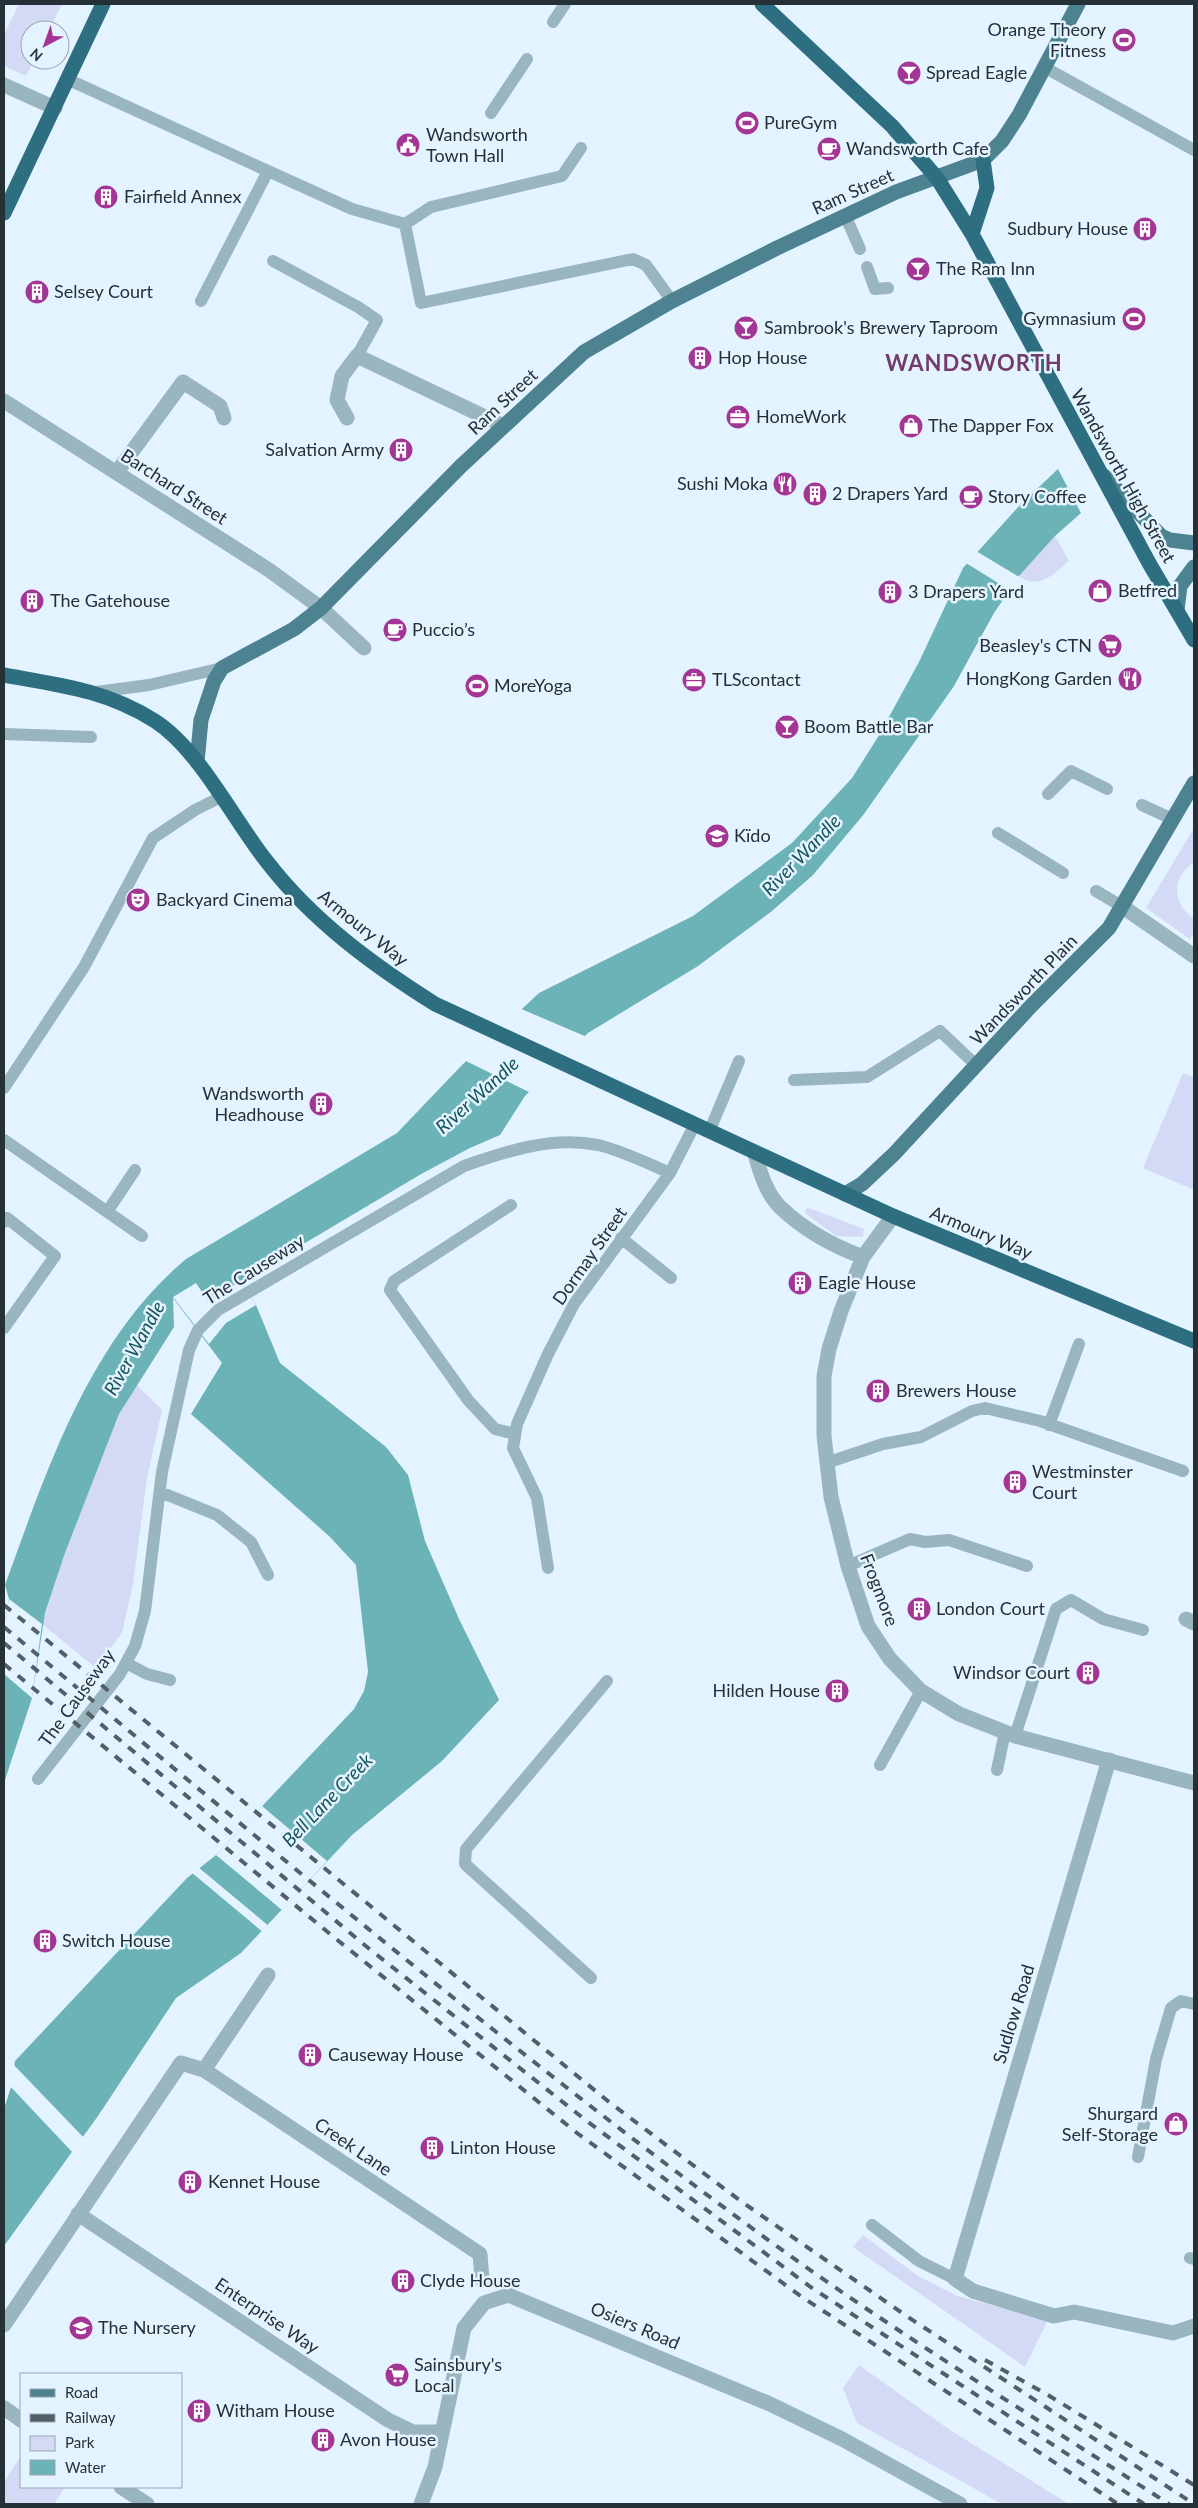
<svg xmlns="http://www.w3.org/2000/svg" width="1198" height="2508" viewBox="0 0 1198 2508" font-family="Lato,sans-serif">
<rect width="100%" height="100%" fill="#e3f3ff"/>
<!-- green -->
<path fill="#d4daf6" d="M 19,4 L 62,4 L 49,30 L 30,30 L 30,60 L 34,60 L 26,76 L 4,66 L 4,35 Z
M 1055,536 L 1069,561 C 1053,574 1039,591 1019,576 Z
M 1194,828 L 1194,862 C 1171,878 1172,903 1194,919 L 1194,932 L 1190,939 L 1146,908 Z
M 1183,1073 L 1194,1077 L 1194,1190 L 1143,1168 Z
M 806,1207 L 864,1229 L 863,1237 L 836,1236 L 805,1213 Z
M 136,1384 L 162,1410 L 147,1478 L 133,1584 L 122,1633 L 96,1668 L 42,1624 L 65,1553 L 119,1414 Z
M 863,2235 L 918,2276 L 957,2296 L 1048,2320 L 1025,2367 L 853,2247 Z
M 859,2365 L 950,2430 L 1069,2504 L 1002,2504 L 857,2423 L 843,2388 Z
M 20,2457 L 21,2487 L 65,2487 L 54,2504 L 4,2504 L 4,2482 Z"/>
<!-- water -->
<path fill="#6cb3b7" d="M 1058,469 L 1081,513 L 1055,536 L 1019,576 L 994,613 L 954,686 L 864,814 L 813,875 L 772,911 L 698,966 L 588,1033 L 525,1096 L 500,1135 L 470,1148 L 423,1173 L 241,1281 L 256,1305 L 280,1363 L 386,1447 L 408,1475 L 425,1541 L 459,1619 L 499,1700 L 442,1761 L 352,1835 L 241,1953 L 176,1998 L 98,2116 L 4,2246 L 4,2109 L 11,2087 L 15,2061 L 187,1878 L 216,1855 L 354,1709 L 364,1691 L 368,1672 L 356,1565 L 329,1536 L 191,1414 L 222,1363 L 173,1298 L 174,1327 L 119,1414 L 65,1553 L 45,1613 L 32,1698 L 4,1783 L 4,1626 L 9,1599 L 5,1585 C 47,1470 89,1340 186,1259 L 397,1133 L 462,1065 L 539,993 L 693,916 L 792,843 L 852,778 L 878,737 L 919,662 L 963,568 L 1020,505 Z"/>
<!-- pier -->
<path fill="#e3f3ff" d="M 976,551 L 1021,578 L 1011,591 L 966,563 Z
M 519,1008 L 587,1037 L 531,1093 L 464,1060 Z
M 241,1281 L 256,1305 L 226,1323 L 209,1344 L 173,1297 L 196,1283 L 208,1301 Z
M 9,1599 L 42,1624 L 32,1698 L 4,1674 L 4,1626 Z
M 262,1806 L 327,1861 L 282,1910 L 216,1855 Z
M 198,1867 L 270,1927 L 264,1933 L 191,1872 Z
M 12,2063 L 85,2139 L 74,2154 L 9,2085 Z"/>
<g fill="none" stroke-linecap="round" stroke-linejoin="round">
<!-- lane -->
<path stroke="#99b5bd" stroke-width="12" d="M 553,22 L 565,4
M 1044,67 L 1194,150
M 67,79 L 268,171 L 201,301
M 491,113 L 527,59
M 268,171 L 352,209 L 405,224 L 431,207 L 562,176 L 581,148
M 845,215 L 860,249
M 405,224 L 421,303 L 633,259 L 646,265 L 672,301
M 273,261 L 358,307 L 377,320 L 357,356
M 867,267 L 875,289 L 888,288
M 96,692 L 149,685 L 222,668
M 4,734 L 91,737
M 1048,794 L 1071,771 L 1107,789
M 1142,805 L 1172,819
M 998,833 L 1063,873
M 1096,891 L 1123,907
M 794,1080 L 867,1077 L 940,1031 L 977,1066
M 4,1088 L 84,967 L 153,838 L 195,810 L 221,797
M 709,1132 L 739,1061
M 4,1140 L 142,1236
M 511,1205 L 394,1281 L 390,1290 L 468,1400 L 495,1429 L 515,1434
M 107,1212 L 135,1170
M 4,1222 L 7,1218 L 55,1256 L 4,1328
M 621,1238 L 671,1278
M 1049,1425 L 1079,1344
M 826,1463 L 883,1444 L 921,1437 L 972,1411 L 985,1408 L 1040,1421 L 1183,1471
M 160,1492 L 217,1515 L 251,1542 L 268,1575
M 848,1566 L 910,1539 L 925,1542 L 949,1540 L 1027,1566
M 548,1568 L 537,1498 L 513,1448 L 517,1424 L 548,1354 L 574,1304 L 670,1173 L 694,1126
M 126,1663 L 147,1674 L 170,1680
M 1015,1736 L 1056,1609 L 1071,1600 L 1103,1619 L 1143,1630
M 880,1765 L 921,1691
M 997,1770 L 1005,1732
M 38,1779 L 120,1674 L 135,1646 L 145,1611 L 162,1472 L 189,1350 L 198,1330 L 218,1310 L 464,1166 C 507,1151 552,1136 598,1145 C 623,1151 647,1163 670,1173
M 591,1978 L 465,1864 L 466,1849 L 607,1681
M 1138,2157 L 1156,2059 L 1171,2008 L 1181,2001 L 1194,2004
M 872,2225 L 919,2261 L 955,2279
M 1190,2258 L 1194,2259"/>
<!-- street -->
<path stroke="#99b5bd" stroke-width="15" d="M 4,85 L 55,108
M 4,401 L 269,570 L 321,608 L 364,648
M 347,418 L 337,400 L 342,376 L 357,356 L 504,426
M 117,472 L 183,382 L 220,406 L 224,418
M 1123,907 L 1194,956
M 755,1154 C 760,1172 766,1193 780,1207 C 803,1229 833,1246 863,1257
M 893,1216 L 863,1257 L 841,1311 L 829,1349 L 824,1376 L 824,1436 L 831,1497 L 848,1566 L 868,1626 L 890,1659 L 921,1691 L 959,1714 L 1015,1736 L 1194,1783
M 1186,1619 L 1194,1623
M 1109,1760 L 955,2279 L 973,2291 L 1054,2316 L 1074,2312 L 1173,2333 L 1194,2326
M 204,2070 L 268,1975
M 78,2214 L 388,2420 L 413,2432 L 441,2432
M 4,2325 L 181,2063 L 204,2070 L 480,2254 L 482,2280
M 4,2408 L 21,2420
M 121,2487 L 147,2504
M 421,2504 L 435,2467 L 464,2328 L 484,2303 L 508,2295 L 770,2404 L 842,2439 L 960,2504"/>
<!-- primary -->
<path stroke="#4d8291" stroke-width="15" d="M 1104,476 L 1161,536 L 1170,540 L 1194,543
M 1177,610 L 1180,586 L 1194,567
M 197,762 L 201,720 L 214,681 L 222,668 L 294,629 L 321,608 L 461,466 L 584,352 L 672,301 L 777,248 L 896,192 L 983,160 L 1002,141 L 1019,115 L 1078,4
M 845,1194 L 862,1184 L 894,1154 L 1031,1006 L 1109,928 L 1194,783"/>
<!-- highway -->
<path stroke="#2d6f81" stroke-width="15" d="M 762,4 L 892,126 L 937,178 L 972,234 L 1149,563 L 1194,640
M 4,213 L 103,4
M 972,234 L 987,188 L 983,160
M 4,675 C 60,685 106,690 155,721 C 200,750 234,821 268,863 C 313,921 373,965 435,1004 L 893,1216 L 1194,1341"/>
<!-- rail -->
<path stroke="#535f67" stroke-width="4" stroke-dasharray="9 9" stroke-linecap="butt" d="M 4,1605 L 609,2102 L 742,2202 L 908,2317 L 1194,2504
M 4,1627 C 256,1836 506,2049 771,2242 C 899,2335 1036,2418 1169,2504
M 4,1643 L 367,1947 L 588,2122 L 812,2288 L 1144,2504
M 4,1664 L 330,1934 L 577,2133 L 802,2297 L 1118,2504
M 985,2360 L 1048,2395 L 1194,2485"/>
</g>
<!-- icons -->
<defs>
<symbol id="stadium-disc" viewBox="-11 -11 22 22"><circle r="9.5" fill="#a33594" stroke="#e3f3ff"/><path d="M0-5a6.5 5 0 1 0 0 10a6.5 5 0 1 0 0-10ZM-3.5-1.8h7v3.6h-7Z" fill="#fff"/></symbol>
<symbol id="bar-disc" viewBox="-11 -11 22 22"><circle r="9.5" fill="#a33594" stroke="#e3f3ff"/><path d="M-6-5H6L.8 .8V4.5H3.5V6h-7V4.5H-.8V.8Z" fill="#fff"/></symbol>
<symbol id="civic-disc" viewBox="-11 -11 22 22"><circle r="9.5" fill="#a33594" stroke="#e3f3ff"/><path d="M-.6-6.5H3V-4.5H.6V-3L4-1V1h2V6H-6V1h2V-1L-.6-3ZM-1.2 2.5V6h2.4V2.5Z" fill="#fff"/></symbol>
<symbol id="cafe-disc" viewBox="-11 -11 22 22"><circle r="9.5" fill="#a33594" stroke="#e3f3ff"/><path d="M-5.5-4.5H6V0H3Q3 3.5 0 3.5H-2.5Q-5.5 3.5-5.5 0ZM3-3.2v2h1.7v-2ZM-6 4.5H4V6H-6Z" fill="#fff"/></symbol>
<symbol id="building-disc" viewBox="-11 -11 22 22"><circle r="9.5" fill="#a33594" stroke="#e3f3ff"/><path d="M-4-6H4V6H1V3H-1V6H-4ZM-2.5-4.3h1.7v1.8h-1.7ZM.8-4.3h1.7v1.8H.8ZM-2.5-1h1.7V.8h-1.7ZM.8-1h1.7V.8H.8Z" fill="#fff"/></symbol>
<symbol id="office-disc" viewBox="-11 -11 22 22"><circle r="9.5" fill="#a33594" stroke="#e3f3ff"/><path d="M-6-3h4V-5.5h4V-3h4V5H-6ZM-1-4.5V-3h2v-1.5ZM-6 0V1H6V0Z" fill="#fff"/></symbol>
<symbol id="shop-disc" viewBox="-11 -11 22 22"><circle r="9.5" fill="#a33594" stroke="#e3f3ff"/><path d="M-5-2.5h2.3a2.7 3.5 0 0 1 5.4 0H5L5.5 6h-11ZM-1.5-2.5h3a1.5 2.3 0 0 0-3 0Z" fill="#fff"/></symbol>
<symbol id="restaurant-disc" viewBox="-11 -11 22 22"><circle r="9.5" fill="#a33594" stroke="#e3f3ff"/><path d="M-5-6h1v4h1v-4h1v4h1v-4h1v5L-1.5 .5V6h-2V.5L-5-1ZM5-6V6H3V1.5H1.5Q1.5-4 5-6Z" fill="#fff"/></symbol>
<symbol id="supermarket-disc" viewBox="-11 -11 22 22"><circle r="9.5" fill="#a33594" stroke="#e3f3ff"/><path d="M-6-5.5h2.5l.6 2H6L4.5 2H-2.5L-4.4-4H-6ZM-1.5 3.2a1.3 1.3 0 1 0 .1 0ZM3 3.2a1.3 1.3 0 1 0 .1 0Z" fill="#fff"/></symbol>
<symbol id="school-disc" viewBox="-11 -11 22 22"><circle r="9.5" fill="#a33594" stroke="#e3f3ff"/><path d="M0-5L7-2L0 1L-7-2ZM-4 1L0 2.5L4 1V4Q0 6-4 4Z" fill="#fff"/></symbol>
<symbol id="theatre-disc" viewBox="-11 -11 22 22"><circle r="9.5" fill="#a33594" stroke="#e3f3ff"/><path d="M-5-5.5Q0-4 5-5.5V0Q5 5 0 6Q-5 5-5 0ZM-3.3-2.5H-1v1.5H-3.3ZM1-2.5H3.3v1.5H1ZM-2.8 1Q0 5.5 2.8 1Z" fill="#fff"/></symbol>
</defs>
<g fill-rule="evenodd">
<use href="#stadium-disc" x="1110" y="26" width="28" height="28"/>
<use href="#bar-disc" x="895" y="59" width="28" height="28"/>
<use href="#stadium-disc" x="733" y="109" width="28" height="28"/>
<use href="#civic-disc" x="394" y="131" width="28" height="28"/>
<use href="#cafe-disc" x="815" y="135" width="28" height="28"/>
<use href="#building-disc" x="92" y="183" width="28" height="28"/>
<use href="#building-disc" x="1131" y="215" width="28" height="28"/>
<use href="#bar-disc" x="904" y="255" width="28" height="28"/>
<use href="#building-disc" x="23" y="278" width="28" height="28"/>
<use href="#stadium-disc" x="1120" y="305" width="28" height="28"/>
<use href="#bar-disc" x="732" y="314" width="28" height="28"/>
<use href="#building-disc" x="686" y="344" width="28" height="28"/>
<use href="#office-disc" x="724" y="403" width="28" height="28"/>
<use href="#shop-disc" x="897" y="412" width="28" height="28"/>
<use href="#building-disc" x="387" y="436" width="28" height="28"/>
<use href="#restaurant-disc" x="771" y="470" width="28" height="28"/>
<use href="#building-disc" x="801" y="480" width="28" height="28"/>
<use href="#cafe-disc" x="957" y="483" width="28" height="28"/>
<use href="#shop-disc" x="1086" y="577" width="28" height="28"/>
<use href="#building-disc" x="876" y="578" width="28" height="28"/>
<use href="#building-disc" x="18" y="587" width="28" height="28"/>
<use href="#cafe-disc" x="381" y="616" width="28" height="28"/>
<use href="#supermarket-disc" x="1096" y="632" width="28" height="28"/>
<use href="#restaurant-disc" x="1116" y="665" width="28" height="28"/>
<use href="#office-disc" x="680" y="666" width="28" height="28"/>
<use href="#stadium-disc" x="463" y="672" width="28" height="28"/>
<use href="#bar-disc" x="773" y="713" width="28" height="28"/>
<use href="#school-disc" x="703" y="822" width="28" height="28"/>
<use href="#theatre-disc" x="124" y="886" width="28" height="28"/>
<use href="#building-disc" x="307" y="1090" width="28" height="28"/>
<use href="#building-disc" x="786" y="1269" width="28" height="28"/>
<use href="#building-disc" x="864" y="1377" width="28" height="28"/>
<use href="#building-disc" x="1001" y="1468" width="28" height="28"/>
<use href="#building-disc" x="905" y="1595" width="28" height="28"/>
<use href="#building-disc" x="1074" y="1659" width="28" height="28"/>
<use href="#building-disc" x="823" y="1677" width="28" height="28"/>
<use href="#building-disc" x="31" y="1927" width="28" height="28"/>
<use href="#building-disc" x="296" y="2041" width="28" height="28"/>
<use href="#shop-disc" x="1162" y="2110" width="28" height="28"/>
<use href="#building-disc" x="418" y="2134" width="28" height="28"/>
<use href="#building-disc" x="176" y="2168" width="28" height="28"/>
<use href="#building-disc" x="389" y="2267" width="28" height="28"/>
<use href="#school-disc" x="67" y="2314" width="28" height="28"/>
<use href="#supermarket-disc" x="383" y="2361" width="28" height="28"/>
<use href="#building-disc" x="185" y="2397" width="28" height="28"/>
<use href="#building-disc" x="309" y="2426" width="28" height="28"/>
</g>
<g text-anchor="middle" stroke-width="5" stroke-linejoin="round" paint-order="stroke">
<!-- poi labels -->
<g font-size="18" fill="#253037" stroke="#e3f3ff" text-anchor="start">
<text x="1106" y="36" text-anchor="end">Orange Theory<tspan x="1106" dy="21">Fitness</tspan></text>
<text x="926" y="79">Spread Eagle</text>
<text x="764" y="129">PureGym</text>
<text x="426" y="141">Wandsworth<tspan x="426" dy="21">Town Hall</tspan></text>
<text x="846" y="155">Wandsworth Cafe</text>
<text x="124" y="203">Fairfield Annex</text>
<text x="1128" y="235" text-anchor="end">Sudbury House</text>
<text x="936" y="275">The Ram Inn</text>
<text x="54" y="298">Selsey Court</text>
<text x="1116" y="325" text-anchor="end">Gymnasium</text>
<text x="764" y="334">Sambrook's Brewery Taproom</text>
<text x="718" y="364">Hop House</text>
<text x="756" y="423">HomeWork</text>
<text x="928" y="432">The Dapper Fox</text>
<text x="384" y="456" text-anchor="end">Salvation Army</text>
<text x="768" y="490" text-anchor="end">Sushi Moka</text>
<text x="832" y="500">2 Drapers Yard</text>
<text x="988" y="503">Story Coffee</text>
<text x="1118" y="597">Betfred</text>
<text x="908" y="598">3 Drapers Yard</text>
<text x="50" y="607">The Gatehouse</text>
<text x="412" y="636">Puccio’s</text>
<text x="1092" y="652" text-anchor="end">Beasley's CTN</text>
<text x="1112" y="685" text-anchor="end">HongKong Garden</text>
<text x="712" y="686">TLScontact</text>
<text x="494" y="692">MoreYoga</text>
<text x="804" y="733">Boom Battle Bar</text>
<text x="734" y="842">Kïdo</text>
<text x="156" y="906">Backyard Cinema</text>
<text x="304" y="1100" text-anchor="end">Wandsworth<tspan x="304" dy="21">Headhouse</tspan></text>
<text x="818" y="1289">Eagle House</text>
<text x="896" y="1397">Brewers House</text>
<text x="1032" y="1478">Westminster<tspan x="1032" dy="21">Court</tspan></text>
<text x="936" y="1615">London Court</text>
<text x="1070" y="1679" text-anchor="end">Windsor Court</text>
<text x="820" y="1697" text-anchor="end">Hilden House</text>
<text x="62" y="1947">Switch House</text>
<text x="328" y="2061">Causeway House</text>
<text x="1158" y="2120" text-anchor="end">Shurgard<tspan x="1158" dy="21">Self-Storage</tspan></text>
<text x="450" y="2154">Linton House</text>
<text x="208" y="2188">Kennet House</text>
<text x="420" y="2287">Clyde House</text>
<text x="98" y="2334">The Nursery</text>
<text x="414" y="2371">Sainsbury's<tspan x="414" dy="21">Local</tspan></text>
<text x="216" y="2417">Witham House</text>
<text x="340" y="2446">Avon House</text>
</g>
<!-- street labels -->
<g font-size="18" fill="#253037" stroke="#e3f3ff">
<text transform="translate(853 192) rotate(-24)" y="6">Ram Street</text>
<text transform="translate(503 402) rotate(-43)" y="6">Ram Street</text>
<text transform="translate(1123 476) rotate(61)" y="6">Wandsworth High Street</text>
<text transform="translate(174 487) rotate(33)" y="6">Barchard Street</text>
<text transform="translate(363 928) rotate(39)" y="6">Armoury Way</text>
<text transform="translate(1024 990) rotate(-46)" y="6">Wandsworth Plain</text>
<text transform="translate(981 1233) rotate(23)" y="6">Armoury Way</text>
<text transform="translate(590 1256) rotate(-55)" y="6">Dormay Street</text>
<text transform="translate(254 1270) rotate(-32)" y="6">The Causeway</text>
<text transform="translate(879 1590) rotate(69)" y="6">Frogmore</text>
<text transform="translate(77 1698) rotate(-54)" y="6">The Causeway</text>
<text transform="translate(1014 2014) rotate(-73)" y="6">Sudlow Road</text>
<text transform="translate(353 2147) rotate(34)" y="6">Creek Lane</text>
<text transform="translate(267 2316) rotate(34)" y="6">Enterprise Way</text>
<text transform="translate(635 2326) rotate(23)" y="6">Osiers Road</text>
</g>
<!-- water labels -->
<g font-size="19" font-style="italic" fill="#175558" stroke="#e3f3ff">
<text transform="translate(801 855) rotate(-46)" y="7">River Wandle</text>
<text transform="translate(477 1095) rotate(-42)" y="7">River Wandle</text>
<text transform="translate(134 1348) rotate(-61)" y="7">River Wandle</text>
<text transform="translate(327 1800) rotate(-46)" y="7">Bell Lane Creek</text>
</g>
<!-- district labels -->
<g font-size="22" font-weight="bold" letter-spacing="1" fill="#723b69" stroke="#e3f3ff">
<text x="974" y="371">WANDSWORTH</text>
</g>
</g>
<!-- border -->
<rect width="1198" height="2508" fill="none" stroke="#253037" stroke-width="10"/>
<!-- legend -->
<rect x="20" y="2373" width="162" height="115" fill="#e3f3ff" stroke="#97a5af"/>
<rect x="30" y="2389" width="25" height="8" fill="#4d8291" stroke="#97a5af"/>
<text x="65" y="2398" font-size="15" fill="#253037">Road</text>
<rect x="30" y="2414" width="25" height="8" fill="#535f67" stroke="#97a5af"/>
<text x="65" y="2423" font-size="15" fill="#253037">Railway</text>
<rect x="30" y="2436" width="25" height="15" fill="#d4daf6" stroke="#97a5af"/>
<text x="65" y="2448" font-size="15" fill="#253037">Park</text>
<rect x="30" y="2460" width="25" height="15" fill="#6cb3b7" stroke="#97a5af"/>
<text x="65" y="2473" font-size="15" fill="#253037">Water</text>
<!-- north arrow -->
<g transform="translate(45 45) rotate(221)"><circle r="24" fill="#e3f3ff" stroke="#97a5af"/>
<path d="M0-4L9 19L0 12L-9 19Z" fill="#a33594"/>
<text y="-8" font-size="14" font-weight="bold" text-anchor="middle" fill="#253037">N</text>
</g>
</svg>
